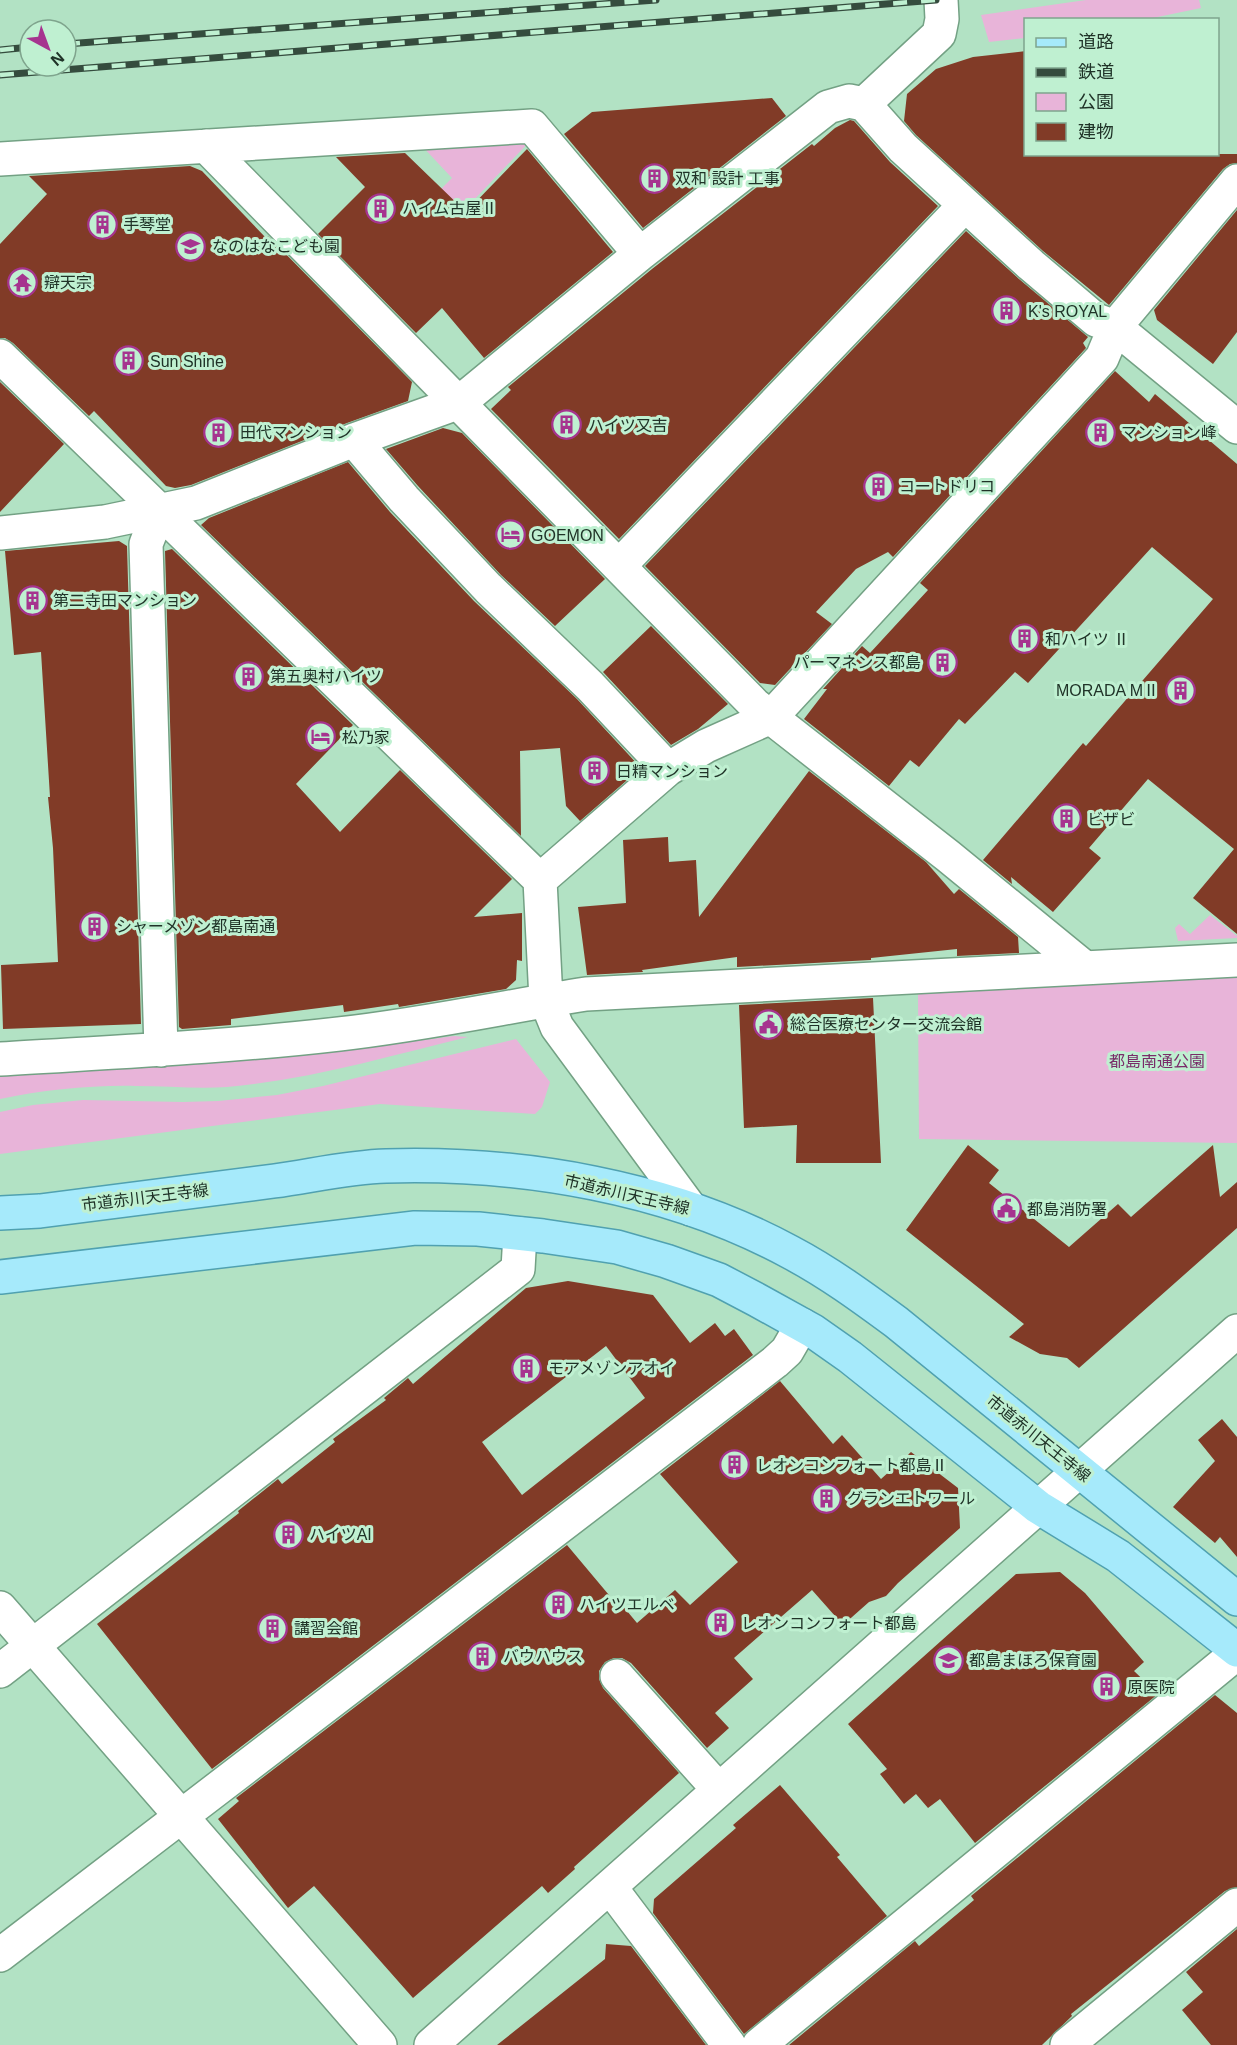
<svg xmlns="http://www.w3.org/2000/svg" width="1237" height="2045" viewBox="0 0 1237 2045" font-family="Arial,'Noto Sans JP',sans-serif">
<rect width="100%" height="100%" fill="#b2e2c4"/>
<!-- green -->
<path fill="#e8b4d9" d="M 1086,0 L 1199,0 L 1201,8 L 1148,19 L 1026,20 L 1025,38 L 989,42 L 981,15 Z
M 532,139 L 451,224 L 414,216 L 452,178 L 421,145 Z
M 1210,915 L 1237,936 L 1237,938 L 1178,941 L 1175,928 L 1179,924 L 1190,934 Z
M 1237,976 L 1237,1143 L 919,1139 L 918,993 Z
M 454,1036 L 468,1037 C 389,1056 309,1080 227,1087 C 197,1089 167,1086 136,1086 C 91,1085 44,1090 0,1099 L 0,1073 L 236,1060 L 343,1051 Z
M 516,1039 L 550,1082 L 542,1107 L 535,1114 L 380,1104 L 0,1154 L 0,1112 L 33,1105 L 83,1100 L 183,1102 L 218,1101 L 277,1095 L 323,1086 Z"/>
<!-- building -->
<path fill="#813b27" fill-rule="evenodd" d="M 1026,51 L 1026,154 L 1237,154 L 1237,163 L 1230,164 L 1223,169 L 1109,305 L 1043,251 L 916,135 L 904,121 L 907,94 L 936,69 L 973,57 Z
M 772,98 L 786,116 L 643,228 L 564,134 L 592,112 Z
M 850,120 L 854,121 L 890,162 L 938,206 L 619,539 L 491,409 L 511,390 L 508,387 L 652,269 L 812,144 L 814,146 L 835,128 Z
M 527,149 L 613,252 L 484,358 L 442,308 L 416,333 L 318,234 L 365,187 L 336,157 L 405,153 L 466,212 Z
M 190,166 L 202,171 L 266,238 L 268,236 L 412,382 L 408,401 L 347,423 L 191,485 L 175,488 L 166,486 L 94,411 L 89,416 L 13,343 L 5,338 L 0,338 L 0,244 L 47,194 L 29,176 Z
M 1237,210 L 1237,332 L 1213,364 L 1157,320 L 1154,310 Z
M 966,231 L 1019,279 L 1088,337 L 1083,343 L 1086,348 L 893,557 L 888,552 L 856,569 L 816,612 L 832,624 L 775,685 L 760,683 L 645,566 Z
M 1115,371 L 1149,402 L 1155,394 L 1237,464 L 1237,934 L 1193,898 L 1234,849 L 1148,779 L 1089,848 L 1101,858 L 1053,912 L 1011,877 L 1012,884 L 983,860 L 1083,743 L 1086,746 L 1213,599 L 1152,547 L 1028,683 L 1015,672 L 965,724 L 959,719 L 919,767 L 910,760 L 889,786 L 804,719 L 827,689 L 823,689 L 862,646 L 870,653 L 928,590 L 920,583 Z
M 0,382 L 64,444 L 0,512 Z
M 443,428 L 462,433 L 605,579 L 555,626 L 501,575 L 418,486 L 386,449 Z
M 348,462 L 390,512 L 474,601 L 577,699 L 641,768 L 580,821 L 566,806 L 560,748 L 520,751 L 521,836 L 201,525 L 209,518 Z
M 119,541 L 127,546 L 141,1024 L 3,1029 L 1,965 L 58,962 L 53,848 L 48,797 L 50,797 L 41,652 L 14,655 L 5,551 Z
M 172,549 L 353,725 L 296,784 L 340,832 L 400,770 L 512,879 L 474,917 L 522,913 L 522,961 L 517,960 L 516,980 L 506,989 L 399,1007 L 398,1004 L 344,1012 L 343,1005 L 231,1019 L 231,1025 L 182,1029 L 179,1027 L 165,551 Z
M 651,626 L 728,704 L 698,729 L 671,745 L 603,672 Z
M 809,771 L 926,862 L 954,894 L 959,889 L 1018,937 L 1019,953 L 957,956 L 957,949 L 871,958 L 871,960 L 737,967 L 737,957 L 642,970 L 643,972 L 587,975 L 578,907 L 626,903 L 623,840 L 668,837 L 669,862 L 696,860 L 699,917 Z
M 873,998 L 881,1163 L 796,1163 L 797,1125 L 744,1128 L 739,1005 Z
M 968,1145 L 999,1170 L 989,1183 L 1069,1247 L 1118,1204 L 1131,1217 L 1213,1145 L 1220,1197 L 1237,1182 L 1237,1228 L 1079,1368 L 1067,1358 L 1040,1354 L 1009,1337 L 1024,1324 L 906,1230 Z
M 568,1281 L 653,1295 L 690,1343 L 715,1323 L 725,1336 L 734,1329 L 753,1355 L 212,1769 L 97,1624 L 239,1513 L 238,1511 L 278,1479 L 282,1484 L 335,1442 L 333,1439 L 386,1400 L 384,1398 L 408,1378 L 413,1384 L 526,1288 ZM 606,1346 L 645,1398 L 522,1495 L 482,1442 Z
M 780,1381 L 833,1444 L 842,1435 L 881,1479 L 911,1452 L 958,1488 L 960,1528 L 898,1583 L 886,1596 L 869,1602 L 843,1625 L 812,1590 L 734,1658 L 753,1679 L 715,1713 L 729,1728 L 707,1748 L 631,1663 L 622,1658 L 614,1658 L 605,1662 L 599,1671 L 599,1679 L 603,1688 L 679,1773 L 574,1867 L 575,1869 L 548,1893 L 542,1886 L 413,1998 L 314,1886 L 288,1908 L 218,1819 L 239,1801 L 236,1798 L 567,1545 L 619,1607 L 622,1605 L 637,1623 L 675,1590 L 690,1605 L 738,1562 L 660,1474 Z
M 1222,1419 L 1237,1437 L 1237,1557 L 1220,1537 L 1215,1543 L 1173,1507 L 1215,1461 L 1198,1440 Z
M 1060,1572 L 1085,1593 L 1144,1662 L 1134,1671 L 1158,1694 L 975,1843 L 940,1799 L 928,1808 L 916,1794 L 904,1804 L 880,1774 L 887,1769 L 848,1724 L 1016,1574 Z
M 1215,1695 L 1237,1713 L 1237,1887 L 1225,1891 L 1071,2014 L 1072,2016 L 1042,2045 L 789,2045 L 915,1941 L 919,1946 L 974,1900 L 971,1896 Z
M 780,1785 L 840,1855 L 837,1857 L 887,1916 L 744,2034 L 653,1913 L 654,1899 L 736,1828 L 733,1825 Z
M 1237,1929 L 1237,2045 L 1211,2045 L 1182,2010 L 1203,1992 L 1186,1972 Z
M 606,1944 L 631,1946 L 706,2045 L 497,2045 L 605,1959 Z"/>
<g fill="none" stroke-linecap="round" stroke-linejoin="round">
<defs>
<path id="minor" d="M 864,104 L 903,148 L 1031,265 L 1096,320 L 1115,327 L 1237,427
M 206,146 L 755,705 L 948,856 L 1085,968
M 0,159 L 532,126 L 640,254
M 0,356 L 540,880 L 546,1000 L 557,1027 L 691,1209
M 354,440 L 404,499 L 488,588 L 590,686 L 668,769
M 159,511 L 146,544 L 161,1050
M 0,533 L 105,522 L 196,503 L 354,440 L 460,402 L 640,254 L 828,107 L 849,101 L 864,104 L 939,34 L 942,19 L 941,0
M 620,565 L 965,205
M 540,880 L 668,769 L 706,746 L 771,717 L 1102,358 L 1115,327 L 1237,181
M 0,1059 C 113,1052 227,1047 339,1034 C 422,1025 504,1007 586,994 L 1237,960
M 0,1608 L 380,2045
M 0,1671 L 518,1269 L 520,1234
M 617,1676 L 719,1790
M 610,1887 L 729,2045
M 0,1955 L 775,1362 L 787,1351 L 802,1325
M 431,2045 L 1237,1331
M 759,2045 L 1237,1653
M 1067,2045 L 1237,1905"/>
<path id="major" d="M 0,1213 L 40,1211 C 118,1201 196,1191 274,1181 C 311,1176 349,1167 386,1166 C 522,1162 670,1187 790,1252 C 828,1272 862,1297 896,1322 L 1237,1599
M 0,1277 L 415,1228 L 478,1229 L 543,1236 L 617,1247 L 666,1261 L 719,1280 L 757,1300 L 813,1331 L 850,1357 L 1038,1507 L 1118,1556 L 1237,1650"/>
</defs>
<!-- minor casing -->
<use href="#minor" stroke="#73a184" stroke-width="36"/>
<!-- major casing -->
<use href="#major" stroke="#50a1b0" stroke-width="36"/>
<!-- minor -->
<use href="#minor" stroke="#fff" stroke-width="33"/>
<!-- major -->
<use href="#major" stroke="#a6eafb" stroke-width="33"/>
<defs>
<path id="rail" d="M 66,44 L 656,0
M 0,50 L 30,47
M 0,75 L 936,0"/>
</defs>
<!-- rail casing -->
<use href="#rail" stroke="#354c3e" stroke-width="7"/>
<!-- rail -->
<use href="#rail" stroke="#bff0d1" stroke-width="4.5" stroke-dasharray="14" stroke-linecap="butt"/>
</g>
<!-- icons -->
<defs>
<symbol id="building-ring" viewBox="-11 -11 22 22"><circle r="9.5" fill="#bff0d1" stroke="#a6348f" stroke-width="1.5"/><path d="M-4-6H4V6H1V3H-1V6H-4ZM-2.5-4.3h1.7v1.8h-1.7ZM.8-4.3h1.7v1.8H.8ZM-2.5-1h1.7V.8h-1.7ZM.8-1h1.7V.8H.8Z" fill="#a6348f"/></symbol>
<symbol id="school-ring" viewBox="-11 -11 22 22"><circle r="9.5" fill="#bff0d1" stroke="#a6348f" stroke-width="1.5"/><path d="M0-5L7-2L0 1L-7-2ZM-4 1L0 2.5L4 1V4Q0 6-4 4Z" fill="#a6348f"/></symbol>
<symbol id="temple-ring" viewBox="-11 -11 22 22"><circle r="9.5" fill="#bff0d1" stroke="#a6348f" stroke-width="1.5"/><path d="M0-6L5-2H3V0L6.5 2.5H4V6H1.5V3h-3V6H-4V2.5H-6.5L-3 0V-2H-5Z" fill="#a6348f"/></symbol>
<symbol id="hotel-ring" viewBox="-11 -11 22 22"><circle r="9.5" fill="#bff0d1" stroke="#a6348f" stroke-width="1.5"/><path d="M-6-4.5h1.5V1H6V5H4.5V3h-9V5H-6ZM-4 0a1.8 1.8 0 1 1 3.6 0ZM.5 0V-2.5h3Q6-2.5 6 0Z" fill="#a6348f"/></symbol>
<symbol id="civic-ring" viewBox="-11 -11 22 22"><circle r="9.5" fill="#bff0d1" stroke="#a6348f" stroke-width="1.5"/><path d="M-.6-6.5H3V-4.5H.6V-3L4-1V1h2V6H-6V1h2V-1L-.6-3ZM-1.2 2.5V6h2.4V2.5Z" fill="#a6348f"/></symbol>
</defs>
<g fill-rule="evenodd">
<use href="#building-ring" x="638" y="162" width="33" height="33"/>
<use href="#building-ring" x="364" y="192" width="33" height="33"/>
<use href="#building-ring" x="86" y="208" width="33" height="33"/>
<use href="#school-ring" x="174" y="230" width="33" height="33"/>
<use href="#temple-ring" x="6" y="266" width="33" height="33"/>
<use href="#building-ring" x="990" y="294" width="33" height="33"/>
<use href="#building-ring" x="112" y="344" width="33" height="33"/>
<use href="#building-ring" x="550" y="408" width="33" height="33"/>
<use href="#building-ring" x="202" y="416" width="33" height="33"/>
<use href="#building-ring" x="1084" y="416" width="33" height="33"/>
<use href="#building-ring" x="862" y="470" width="33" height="33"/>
<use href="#hotel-ring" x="494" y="518" width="33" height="33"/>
<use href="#building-ring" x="16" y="584" width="33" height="33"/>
<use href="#building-ring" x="1008" y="622" width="33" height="33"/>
<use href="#building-ring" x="926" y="646" width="33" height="33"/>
<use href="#building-ring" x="232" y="660" width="33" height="33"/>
<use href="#building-ring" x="1164" y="674" width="33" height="33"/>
<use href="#hotel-ring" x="304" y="720" width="33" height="33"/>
<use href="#building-ring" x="578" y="754" width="33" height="33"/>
<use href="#building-ring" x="1050" y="802" width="33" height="33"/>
<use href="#building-ring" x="78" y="910" width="33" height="33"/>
<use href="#civic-ring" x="752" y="1008" width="33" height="33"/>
<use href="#civic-ring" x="990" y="1192" width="33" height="33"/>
<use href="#building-ring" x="510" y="1352" width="33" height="33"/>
<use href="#building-ring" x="718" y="1448" width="33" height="33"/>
<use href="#building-ring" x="810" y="1482" width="33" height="33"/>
<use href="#building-ring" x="272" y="1518" width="33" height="33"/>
<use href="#building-ring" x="542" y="1588" width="33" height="33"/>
<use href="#building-ring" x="704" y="1606" width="33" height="33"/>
<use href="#building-ring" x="256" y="1612" width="33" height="33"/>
<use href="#building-ring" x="466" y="1640" width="33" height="33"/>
<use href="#school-ring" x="932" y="1644" width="33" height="33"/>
<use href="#building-ring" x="1090" y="1670" width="33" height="33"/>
</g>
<g text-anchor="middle" stroke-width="6" stroke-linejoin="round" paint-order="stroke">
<!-- poi labels -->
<g font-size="16" fill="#203328" stroke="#bff0d1" text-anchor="start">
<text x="675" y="184">双和 設計 工事</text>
<text x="402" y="214">ハイム古屋Ⅱ</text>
<text x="123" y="230">手琴堂</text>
<text x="212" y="252">なのはなこども園</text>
<text x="44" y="288">辯天宗</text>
<text x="1028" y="317">K's ROYAL</text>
<text x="150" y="367">Sun Shine</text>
<text x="588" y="431">ハイツ又吉</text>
<text x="240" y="438">田代マンション</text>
<text x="1121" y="438">マンション峰</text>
<text x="899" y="492">コートドリコ</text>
<text x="531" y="541">GOEMON</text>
<text x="53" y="606">第二寺田マンション</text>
<text x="1045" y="645">和ハイツ Ⅱ</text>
<text x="921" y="668" text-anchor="end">パーマネンス都島</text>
<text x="270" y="682">第五奥村ハイツ</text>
<text x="1159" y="696" text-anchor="end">MORADA MⅡ</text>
<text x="342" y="743">松乃家</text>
<text x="616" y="777">日精マンション</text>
<text x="1087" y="825">ビザビ</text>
<text x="116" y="932">シャーメゾン都島南通</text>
<text x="790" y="1030">総合医療センター交流会館</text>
<text x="1027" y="1215">都島消防署</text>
<text x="548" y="1374">モアメゾンアオイ</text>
<text x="756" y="1471">レオンコンフォート都島Ⅱ</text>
<text x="847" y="1504">グランエトワール</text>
<text x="309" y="1540">ハイツAI</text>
<text x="579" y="1610">ハイツエルベ</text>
<text x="741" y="1629">レオンコンフォート都島</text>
<text x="294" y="1634">講習会館</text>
<text x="503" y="1662">バウハウス</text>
<text x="969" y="1666">都島まほろ保育園</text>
<text x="1127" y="1693">原医院</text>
</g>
<!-- park labels -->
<g font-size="16" fill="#792c69" stroke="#bff0d1">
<text x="1157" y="1067">都島南通公園</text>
</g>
<!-- street labels -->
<g font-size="16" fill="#203328" stroke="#bff0d1">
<text transform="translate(627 1194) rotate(13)" y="6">市道赤川天王寺線</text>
<text transform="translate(145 1197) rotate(-7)" y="6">市道赤川天王寺線</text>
<text transform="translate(1039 1438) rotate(39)" y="6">市道赤川天王寺線</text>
</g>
</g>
<!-- legend -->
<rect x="1024" y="18" width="195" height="138" fill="#bff0d1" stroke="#7fa48d" stroke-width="1.5"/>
<rect x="1036" y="38" width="30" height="9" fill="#a6eafb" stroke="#7fa48d" stroke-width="1.5"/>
<text x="1078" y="48" font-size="18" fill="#203328">道路</text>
<rect x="1036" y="68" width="30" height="9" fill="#354c3e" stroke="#7fa48d" stroke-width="1.5"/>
<text x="1078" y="78" font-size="18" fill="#203328">鉄道</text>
<rect x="1036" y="93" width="30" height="18" fill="#e8b4d9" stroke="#7fa48d" stroke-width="1.5"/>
<text x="1078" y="108" font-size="18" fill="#203328">公園</text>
<rect x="1036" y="123" width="30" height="18" fill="#813b27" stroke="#7fa48d" stroke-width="1.5"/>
<text x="1078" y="138" font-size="18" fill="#203328">建物</text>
<!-- north arrow -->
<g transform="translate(48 48) rotate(139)"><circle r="28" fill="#bff0d1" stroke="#7fa48d" stroke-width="1.5"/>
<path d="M0-4.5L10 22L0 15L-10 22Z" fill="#a6348f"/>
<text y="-9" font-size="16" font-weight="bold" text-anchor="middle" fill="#203328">N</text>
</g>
</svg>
